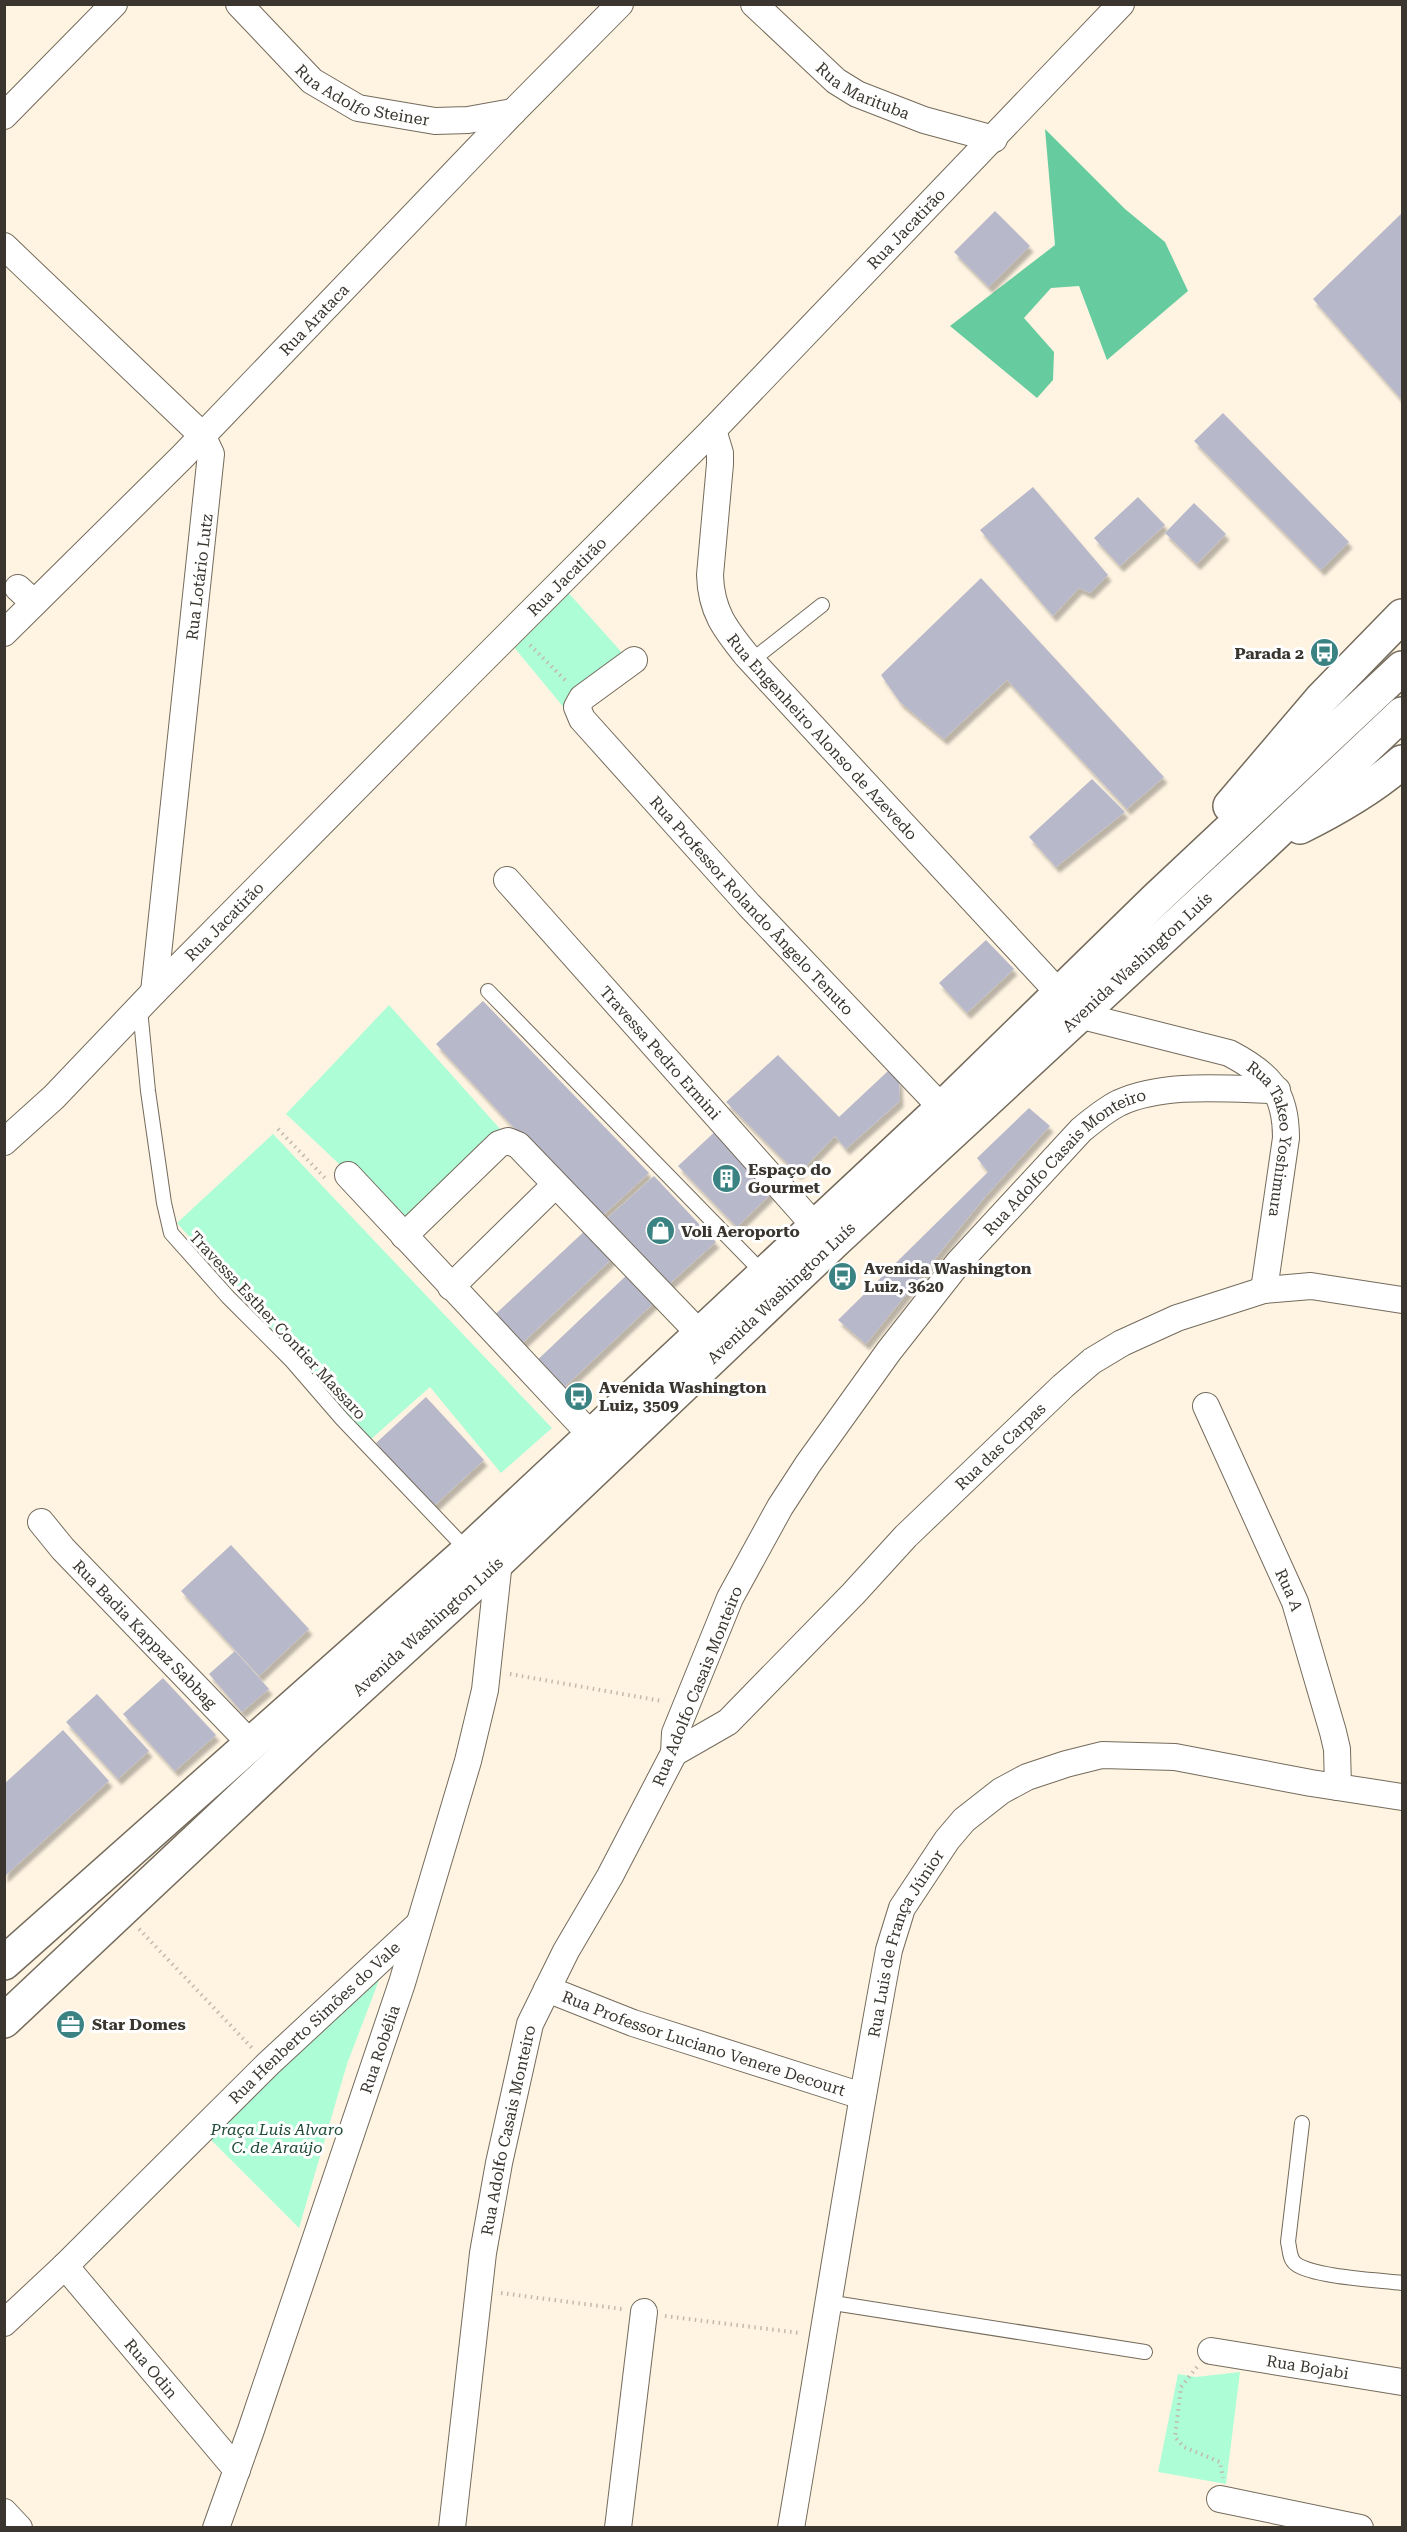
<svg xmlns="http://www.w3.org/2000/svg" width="1407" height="2532" viewBox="0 0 1407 2532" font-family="'Roboto Serif',serif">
<defs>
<filter id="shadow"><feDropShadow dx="3.5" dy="6" stdDeviation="1.5" flood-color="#0004"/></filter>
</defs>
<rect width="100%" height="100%" fill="#fff4e2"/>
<!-- green -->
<path fill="#adfdd6" d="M 565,589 L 625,656 L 565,709 L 508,640 Z
M 389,1005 L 502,1131 L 405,1226 L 286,1114 Z
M 273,1134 L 552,1428 L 501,1473 L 430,1387 L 370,1440 L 177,1223 Z
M 381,1975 L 347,2064 L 299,2228 L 211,2140 L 324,2026 Z
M 1240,2372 L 1226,2484 L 1158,2472 L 1178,2374 L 1196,2377 Z"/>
<!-- forest -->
<path fill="#66cc9f" d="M 1045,129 L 1125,209 L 1165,242 L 1188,291 L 1107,360 L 1079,286 L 1051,288 L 1024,318 L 1054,352 L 1053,380 L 1037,398 L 950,326 L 1055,245 Z"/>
<!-- building -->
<path fill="#b8b8cb" filter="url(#shadow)" d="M 995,211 L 1030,246 L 989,287 L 954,252 Z
M 1402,213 L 1402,400 L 1313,299 Z
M 1223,413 L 1349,542 L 1321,570 L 1194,441 Z
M 1033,487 L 1108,575 L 1090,593 L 1079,588 L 1053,616 L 980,530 Z
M 1138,497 L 1165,525 L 1120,566 L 1094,538 Z
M 1194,503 L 1226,534 L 1197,564 L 1165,533 Z
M 981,578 L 1164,777 L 1127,809 L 1007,680 L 944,739 L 900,702 L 881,675 Z
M 1092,779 L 1125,812 L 1056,867 L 1029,837 Z
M 986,940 L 1014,969 L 967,1013 L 939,983 Z
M 483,1001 L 649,1173 L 599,1219 L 436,1044 Z
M 778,1055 L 839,1117 L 888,1071 L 899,1081 L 900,1101 L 846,1149 L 835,1136 L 798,1174 L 726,1102 Z
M 1029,1108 L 1050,1126 L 985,1197 L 866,1344 L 838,1320 L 988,1172 L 977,1158 Z
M 720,1127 L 776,1189 L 737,1227 L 678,1166 Z
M 654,1176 L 716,1242 L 667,1286 L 604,1221 Z
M 589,1227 L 616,1255 L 515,1350 L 488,1321 Z
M 631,1271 L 658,1299 L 555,1396 L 529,1368 Z
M 426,1397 L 484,1460 L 434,1506 L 376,1443 Z
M 231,1545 L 309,1629 L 259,1676 L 181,1591 Z
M 235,1651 L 269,1689 L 242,1712 L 209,1674 Z
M 163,1678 L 216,1735 L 175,1771 L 123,1714 Z
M 97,1694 L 149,1751 L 118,1779 L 66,1722 Z
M 63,1730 L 109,1781 L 4,1877 L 4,1784 Z"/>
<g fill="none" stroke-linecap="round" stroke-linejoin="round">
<defs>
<path id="lane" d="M 751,661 L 822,605
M 488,991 L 763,1273
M 140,1009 L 148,1091 L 164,1203 L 171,1233 L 228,1297 L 291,1360 L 342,1419 L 468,1551
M 1302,2123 L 1288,2242 C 1290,2249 1289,2259 1296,2264 C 1314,2277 1378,2280 1402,2283
M 827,2302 L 1145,2352"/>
<g id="street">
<path id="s1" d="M 239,4 L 312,81 L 358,108 L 435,121 L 468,120 L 513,112"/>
<path id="s2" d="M 754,4 L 836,81 L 857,94 L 924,120 L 994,139"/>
<path d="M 4,116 L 114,4"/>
<path d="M 4,246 L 202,435 L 211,454 L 154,992"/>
<path id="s3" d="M 713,430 L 720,453 L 720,464 L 710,575 C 711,611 725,629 747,656 L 1059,993"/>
<path d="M 18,588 L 34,603"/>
<path id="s4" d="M 4,633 L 183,456 L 513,112 L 620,4"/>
<path id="s5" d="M 634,660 L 582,698 L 577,707 L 582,719 L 749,905 L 942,1108"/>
<path id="s6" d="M 507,880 L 814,1225"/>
<path id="s7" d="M 1078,1015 L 1229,1053 C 1269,1074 1286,1091 1286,1138 L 1264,1290"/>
<path id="s8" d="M 4,1142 L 54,1097 L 154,992 L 467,676 L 713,430 L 1121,4"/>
<path d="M 348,1175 L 591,1435"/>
<path d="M 404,1236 L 499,1144 L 508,1141 L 518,1145 L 699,1333"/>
<path d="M 451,1287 L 555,1185"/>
<path id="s9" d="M 1206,1406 L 1295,1602 L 1333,1732 L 1337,1749 L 1338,1787"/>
<path id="s10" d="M 41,1522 L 63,1549 L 250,1743"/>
<path id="s11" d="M 674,1753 L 728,1722 L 853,1594 L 906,1536 L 1063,1386 L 1092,1361 L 1122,1343 L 1177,1318 L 1264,1290 L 1311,1286 L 1402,1300"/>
<path id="s12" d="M 547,1989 L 633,2023 L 862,2096"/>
<path id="s13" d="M 65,2266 L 237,2470"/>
<path id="s14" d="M 4,2323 L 65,2266 L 268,2064 L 419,1924"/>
<path id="s15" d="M 1211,2351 L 1402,2382"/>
<path d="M 1220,2499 L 1360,2528"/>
<path d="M 4,2512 L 19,2528"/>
<path id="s16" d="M 216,2528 L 251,2430 L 402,1983 L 468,1761 L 485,1690 L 499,1561"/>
<path id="s17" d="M 452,2528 L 483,2253 L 499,2163 L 530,2024 L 566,1951 L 610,1876 L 674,1753 L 675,1733 L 730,1598 L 780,1507 L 808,1464 L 889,1351 L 959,1262 L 1081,1130 C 1093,1120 1105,1110 1119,1103 C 1164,1082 1228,1089 1277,1090"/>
<path d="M 618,2528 L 644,2312"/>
<path id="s18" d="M 791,2528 C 824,2335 853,2142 889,1950 L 902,1908 L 947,1840 L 964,1820 L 1001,1791 L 1027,1777 L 1066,1764 L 1102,1755 L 1175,1757 L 1311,1783 L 1402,1797"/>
</g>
<g id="highway">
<path d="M 1230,806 L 1322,698 L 1402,616"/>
<path d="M 1300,827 C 1336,809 1373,788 1402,762"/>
<path d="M 4,1963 L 468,1551 L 942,1108 L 1156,899 L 1402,668"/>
<path id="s19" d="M 4,2021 L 305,1738 L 499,1561 L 835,1241 L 1261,847 L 1402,714"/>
</g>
</defs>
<!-- lane casing -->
<use href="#lane" stroke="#746b5c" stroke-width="16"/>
<!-- street casing -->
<use href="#street" stroke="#746b5c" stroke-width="28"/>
<!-- highway casing -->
<use href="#highway" stroke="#746b5c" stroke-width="36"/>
<!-- path -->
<path stroke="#c2baab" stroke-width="4" stroke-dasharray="1.5 4.5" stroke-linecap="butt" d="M 530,645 L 567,682
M 278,1129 L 325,1178
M 510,1674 L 662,1701
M 139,1929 L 252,2048
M 501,2293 L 622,2309
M 665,2316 L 800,2333
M 1197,2367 L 1181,2387 L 1175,2437 L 1184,2447 L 1220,2462 L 1223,2478"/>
<!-- lane -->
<use href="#lane" stroke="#fff" stroke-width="14"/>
<!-- street -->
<use href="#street" stroke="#fff" stroke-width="26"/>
<!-- highway -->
<use href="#highway" stroke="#fff" stroke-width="33"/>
</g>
<!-- icons -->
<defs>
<symbol id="bus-disc" viewBox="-11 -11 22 22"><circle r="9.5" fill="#3a8382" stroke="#fff"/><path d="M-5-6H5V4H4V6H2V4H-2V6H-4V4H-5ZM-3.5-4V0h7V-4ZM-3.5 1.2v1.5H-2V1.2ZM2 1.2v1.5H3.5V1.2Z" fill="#fff"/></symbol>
<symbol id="building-disc" viewBox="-11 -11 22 22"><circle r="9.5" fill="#3a8382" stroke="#fff"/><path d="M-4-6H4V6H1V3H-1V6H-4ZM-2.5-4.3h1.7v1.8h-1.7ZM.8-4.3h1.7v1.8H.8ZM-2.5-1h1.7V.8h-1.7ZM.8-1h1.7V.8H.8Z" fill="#fff"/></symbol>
<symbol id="shop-disc" viewBox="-11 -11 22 22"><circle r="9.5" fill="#3a8382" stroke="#fff"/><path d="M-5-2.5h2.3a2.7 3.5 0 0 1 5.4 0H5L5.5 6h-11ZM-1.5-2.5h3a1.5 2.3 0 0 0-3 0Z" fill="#fff"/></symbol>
<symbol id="office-disc" viewBox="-11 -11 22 22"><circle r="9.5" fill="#3a8382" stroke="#fff"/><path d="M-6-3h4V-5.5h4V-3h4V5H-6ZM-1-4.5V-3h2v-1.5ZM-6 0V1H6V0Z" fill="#fff"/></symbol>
</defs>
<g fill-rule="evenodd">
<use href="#bus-disc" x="1308" y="636" width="33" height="33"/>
<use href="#building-disc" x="710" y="1162" width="33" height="33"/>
<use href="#shop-disc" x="644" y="1214" width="33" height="33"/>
<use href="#bus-disc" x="826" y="1260" width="33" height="33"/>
<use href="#bus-disc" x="562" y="1380" width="33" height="33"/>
<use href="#office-disc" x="54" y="2008" width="33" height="33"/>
</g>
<g text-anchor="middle" stroke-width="6" stroke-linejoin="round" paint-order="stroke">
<!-- street labels -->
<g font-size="16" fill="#3a362f" stroke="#fff">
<text dy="6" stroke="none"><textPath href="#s2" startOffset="141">Rua Marituba</textPath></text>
<text dy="6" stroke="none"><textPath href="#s1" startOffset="159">Rua Adolfo Steiner</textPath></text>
<text dy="6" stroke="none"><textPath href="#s8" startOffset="1284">Rua Jacatirão</textPath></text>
<text dy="6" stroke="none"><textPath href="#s4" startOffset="441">Rua Arataca</textPath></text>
<text transform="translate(199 577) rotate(-83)" y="6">Rua Lotário Lutz</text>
<text dy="6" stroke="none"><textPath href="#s8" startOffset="798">Rua Jacatirão</textPath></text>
<text dy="6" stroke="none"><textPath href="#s3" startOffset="348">Rua Engenheiro Alonso de Azevedo</textPath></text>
<text dy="6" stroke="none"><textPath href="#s5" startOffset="340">Rua Professor Rolando Ângelo Tenuto</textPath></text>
<text dy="6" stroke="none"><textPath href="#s8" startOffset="312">Rua Jacatirão</textPath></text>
<text dy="6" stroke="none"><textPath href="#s19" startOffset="1551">Avenida Washington Luís</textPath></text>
<text dy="6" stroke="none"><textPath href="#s6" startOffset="231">Travessa Pedro Ermini</textPath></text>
<text dy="6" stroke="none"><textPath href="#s7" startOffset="262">Rua Takeo Yoshimura</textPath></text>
<text dy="6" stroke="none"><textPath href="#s17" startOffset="1538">Rua Adolfo Casais Monteiro</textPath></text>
<text dy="6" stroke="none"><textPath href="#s19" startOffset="1065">Avenida Washington Luís</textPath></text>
<text transform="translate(278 1325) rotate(47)" y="6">Travessa Esther Contier Massaro</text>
<text dy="6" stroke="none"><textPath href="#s11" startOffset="450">Rua das Carpas</textPath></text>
<text dy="6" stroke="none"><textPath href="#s9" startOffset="202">Rua A</textPath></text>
<text dy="6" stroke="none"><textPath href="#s19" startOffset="579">Avenida Washington Luís</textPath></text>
<text dy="6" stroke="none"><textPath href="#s10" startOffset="153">Rua Badia Kappaz Sabbag</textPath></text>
<text transform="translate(697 1686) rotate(-68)" y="6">Rua Adolfo Casais Monteiro</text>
<text dy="6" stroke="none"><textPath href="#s18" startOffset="598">Rua Luis de França Júnior</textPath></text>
<text dy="6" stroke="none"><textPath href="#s14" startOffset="432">Rua Henberto Simões do Vale</textPath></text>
<text dy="6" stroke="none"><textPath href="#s12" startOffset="166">Rua Professor Luciano Venere Decourt</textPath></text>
<text dy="6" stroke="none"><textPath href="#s16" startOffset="506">Rua Robélia</textPath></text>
<text dy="6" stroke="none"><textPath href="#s17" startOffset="402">Rua Adolfo Casais Monteiro</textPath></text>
<text dy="6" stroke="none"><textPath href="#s15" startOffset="98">Rua Bojabi</textPath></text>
<text dy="6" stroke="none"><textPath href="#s13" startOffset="134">Rua Odin</textPath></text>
</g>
<!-- poi labels -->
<g font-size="16" font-weight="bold" fill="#3a362f" stroke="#fff" text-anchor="start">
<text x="1304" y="659" text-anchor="end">Parada 2</text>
<text x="748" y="1175">Espaço do<tspan x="748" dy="18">Gourmet</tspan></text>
<text x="681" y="1237">Voli Aeroporto</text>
<text x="864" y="1274">Avenida Washington<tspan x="864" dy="18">Luiz, 3620</tspan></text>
<text x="599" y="1393">Avenida Washington<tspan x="599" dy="18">Luiz, 3509</tspan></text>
<text x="92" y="2030">Star Domes</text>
</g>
<!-- park labels -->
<g font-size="16" font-style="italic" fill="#204b38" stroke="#fff">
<text x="277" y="2135">Praça Luis Alvaro<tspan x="277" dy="18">C. de Araújo</tspan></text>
</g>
</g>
<!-- border -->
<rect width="1407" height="2532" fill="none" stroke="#3a362f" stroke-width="12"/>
</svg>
